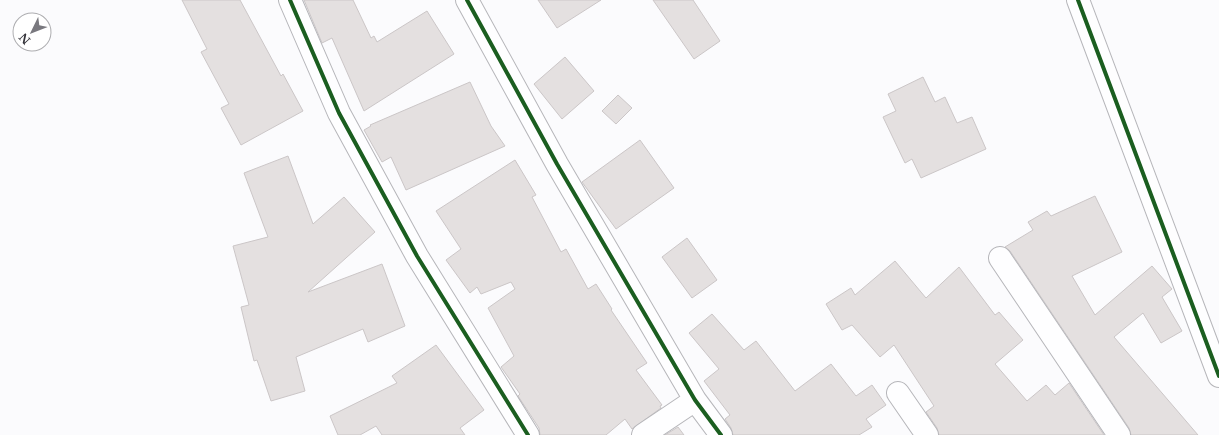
<svg xmlns="http://www.w3.org/2000/svg" width="1219" height="435" viewBox="0 0 1219 435" font-family="'Libre Baskerville',serif">
<rect width="100%" height="100%" fill="#fbfbfd"/>
<!-- building -->
<path fill="#e4e0e0" stroke="#cbc6c7" d="M 182,0 L 240,0 L 281,76 L 283,74 L 303,111 L 241,145 L 221,108 L 229,104 L 201,52 L 207,49 Z
M 304,0 L 353,0 L 371,38 L 374,36 L 377,42 L 427,11 L 454,54 L 364,111 L 332,38 L 322,43 Z
M 538,0 L 601,0 L 557,28 Z
M 653,0 L 693,0 L 720,41 L 694,59 Z
M 565,57 L 594,91 L 562,119 L 534,84 Z
M 923,77 L 935,102 L 945,97 L 957,123 L 972,117 L 986,149 L 921,178 L 912,159 L 905,163 L 883,117 L 896,111 L 888,94 Z
M 470,82 L 491,126 L 505,146 L 406,190 L 391,157 L 382,162 L 364,130 L 371,126 L 370,125 Z
M 618,95 L 632,108 L 616,124 L 602,111 Z
M 640,140 L 674,188 L 616,229 L 582,182 Z
M 288,156 L 313,224 L 344,197 L 375,232 L 308,292 L 382,264 L 405,326 L 368,342 L 363,329 L 296,357 L 305,391 L 271,401 L 257,360 L 254,361 L 241,307 L 249,305 L 233,246 L 268,237 L 244,173 Z
M 515,160 L 536,195 L 532,197 L 561,252 L 566,249 L 588,289 L 596,284 L 612,309 L 611,310 L 647,363 L 636,370 L 662,405 L 660,406 L 661,408 L 632,429 L 625,419 L 606,435 L 540,435 L 539,428 L 518,396 L 520,394 L 501,367 L 514,356 L 488,308 L 515,289 L 511,282 L 481,294 L 477,287 L 470,293 L 446,260 L 461,249 L 436,211 Z
M 1095,196 L 1122,252 L 1072,276 L 1095,315 L 1152,266 L 1172,289 L 1162,297 L 1182,331 L 1161,343 L 1143,313 L 1114,337 L 1198,435 L 1131,435 L 1129,428 L 1010,251 L 1005,247 L 1033,230 L 1028,222 L 1047,211 L 1051,216 Z
M 687,238 L 717,280 L 692,298 L 662,257 Z
M 895,261 L 926,298 L 959,267 L 995,315 L 999,312 L 1023,340 L 995,364 L 1027,401 L 1046,385 L 1055,395 L 1069,383 L 1104,435 L 939,435 L 937,428 L 926,412 L 934,406 L 894,345 L 880,357 L 852,325 L 842,330 L 826,304 L 851,288 L 855,295 Z
M 712,314 L 744,350 L 756,341 L 795,391 L 831,364 L 856,396 L 872,385 L 886,405 L 866,419 L 872,427 L 859,435 L 733,435 L 731,428 L 725,419 L 730,415 L 704,381 L 719,369 L 689,333 Z
M 436,345 L 484,410 L 460,428 L 465,435 L 382,435 L 376,426 L 360,435 L 338,435 L 330,416 L 397,383 L 392,376 Z
M 678,427 L 684,435 L 665,435 Z"/>
<g fill="none" stroke-linecap="round" stroke-linejoin="round">
<defs>
<path id="minor" d="M 290,0 L 339,113 L 417,256 L 528,435
M 467,0 L 557,164 L 695,400 L 721,435
M 1078,0 L 1219,376
M 1000,258 L 1119,435
M 898,393 L 927,435
M 643,435 L 695,400"/>
</defs>
<!-- minor casing -->
<use href="#minor" stroke="#b6b6ba" stroke-width="24"/>
<!-- minor -->
<use href="#minor" stroke="#fefeff" stroke-width="22"/>
<defs>
<path id="cycleway" d="M 290,0 L 339,113 L 417,256 L 528,435
M 467,0 L 557,164 L 695,400 L 721,435
M 1078,0 L 1219,376"/>
</defs>
<!-- cycleway casing -->
<use href="#cycleway" stroke="#fff" stroke-width="6"/>
<!-- cycleway -->
<use href="#cycleway" stroke="#1b5e20" stroke-width="4"/>
</g>
<!-- north arrow -->
<g transform="translate(32 32) rotate(227)"><circle r="19" fill="#ffffff" stroke="#adadb0"/>
<path d="M0-3L7 15L0 10L-7 15Z" fill="#79787e"/>
<text y="-6" font-size="11" font-weight="bold" text-anchor="middle" fill="#333239">N</text>
</g>
</svg>
